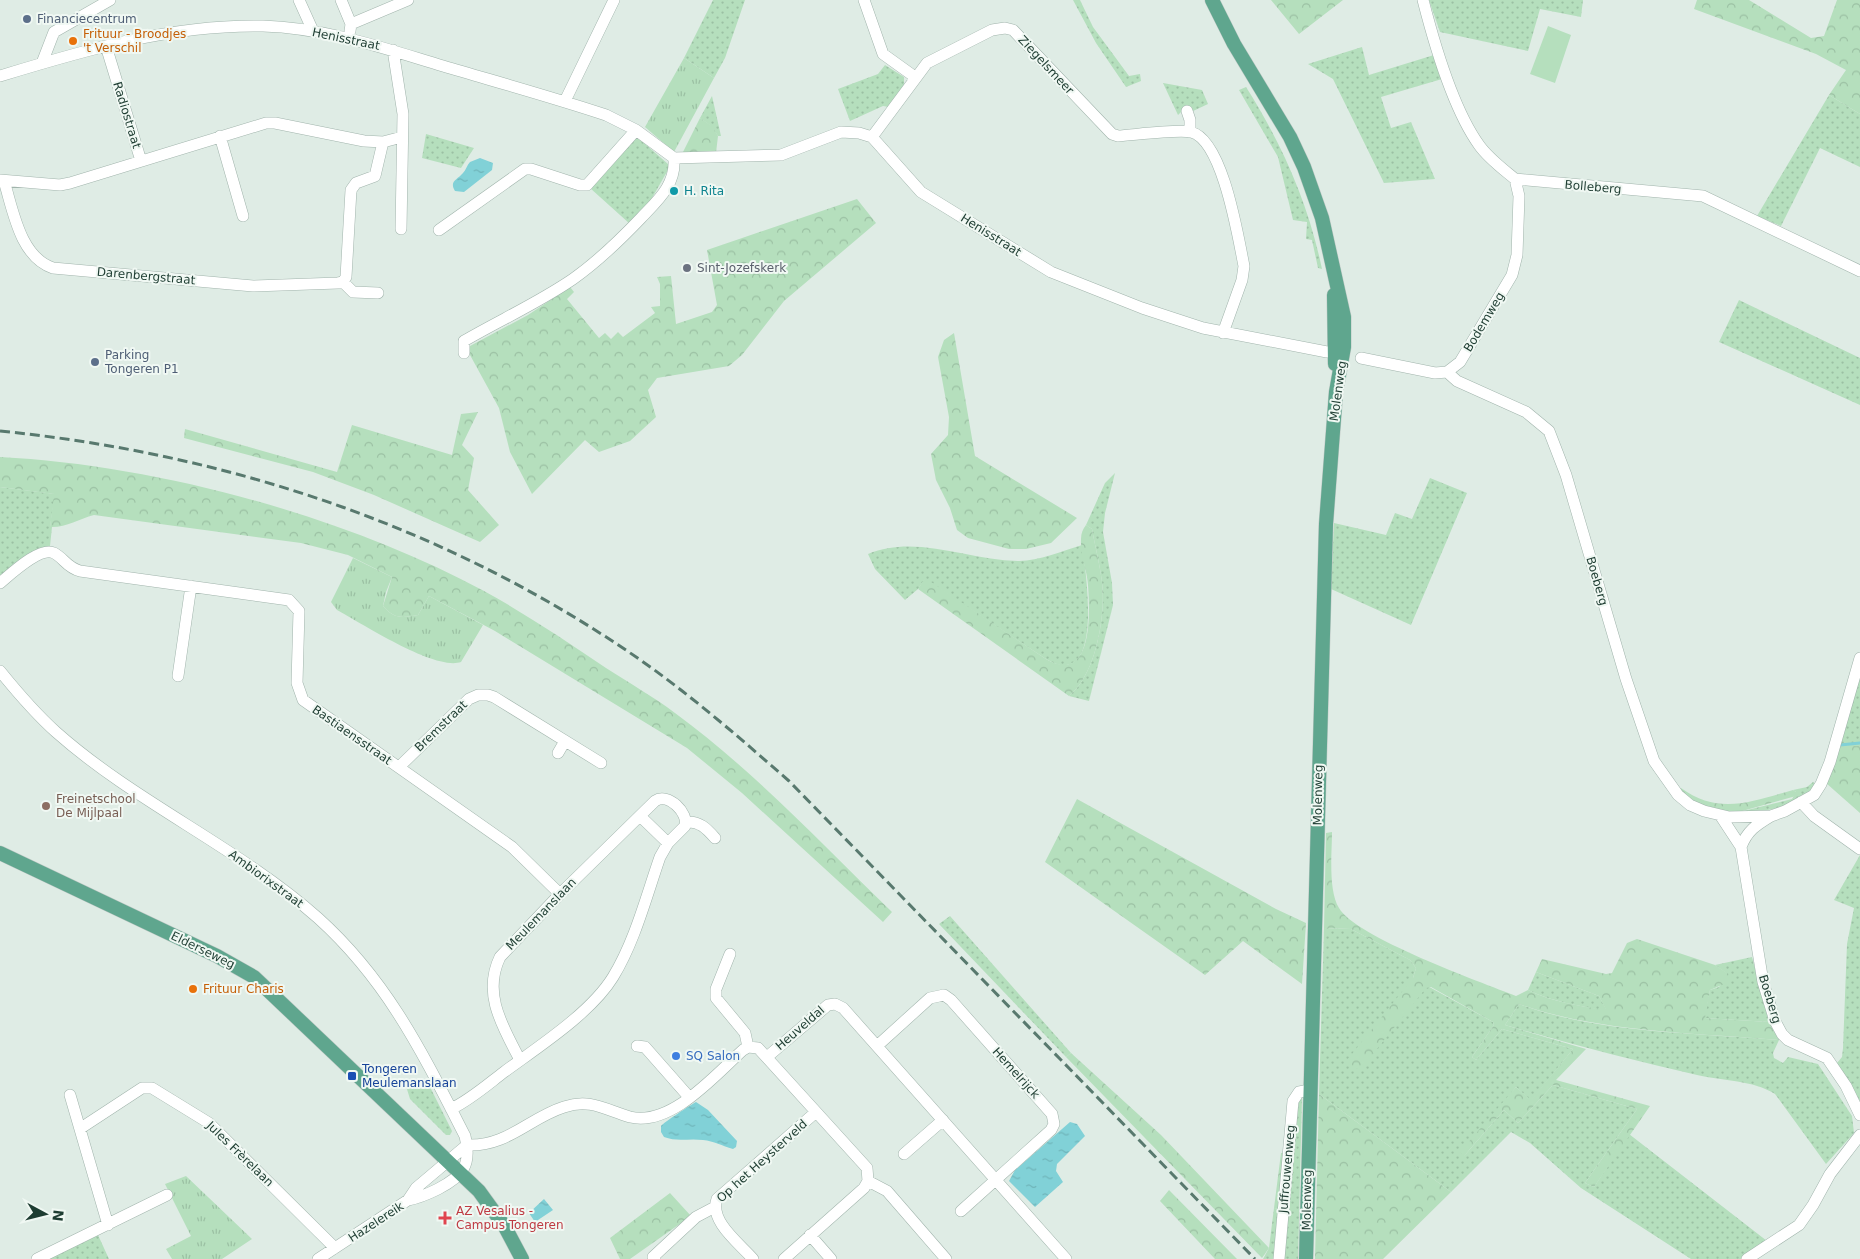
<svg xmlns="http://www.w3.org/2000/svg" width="1860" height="1259" viewBox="0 0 1860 1259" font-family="'DejaVu Sans',sans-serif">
<defs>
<pattern id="grass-dots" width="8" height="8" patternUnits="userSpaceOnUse" patternTransform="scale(1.25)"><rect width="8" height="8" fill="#b5dfbd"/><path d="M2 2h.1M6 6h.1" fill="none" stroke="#9bc0a3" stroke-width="1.8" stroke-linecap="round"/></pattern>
<pattern id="forest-crowns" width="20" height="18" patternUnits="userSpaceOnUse" patternTransform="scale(1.25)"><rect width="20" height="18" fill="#b5dfbd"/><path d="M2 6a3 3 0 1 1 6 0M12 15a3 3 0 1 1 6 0" fill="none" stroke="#9bc0a3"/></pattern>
<pattern id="park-tufts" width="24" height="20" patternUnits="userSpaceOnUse" patternTransform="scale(1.25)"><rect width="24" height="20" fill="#b5dfbd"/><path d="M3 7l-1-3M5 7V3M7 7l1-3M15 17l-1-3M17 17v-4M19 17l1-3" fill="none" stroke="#9bc0a3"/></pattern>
<pattern id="water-ripples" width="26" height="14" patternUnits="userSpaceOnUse" patternTransform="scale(1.25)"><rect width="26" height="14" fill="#81d1d7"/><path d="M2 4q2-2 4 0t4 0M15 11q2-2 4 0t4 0" fill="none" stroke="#6fb4b9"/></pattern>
</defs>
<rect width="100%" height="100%" fill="#dfece5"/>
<!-- grass -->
<path fill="url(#grass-dots)" d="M 713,0 L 745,0 L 725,58 L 714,78 L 684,58 Z
M 1073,0 L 1080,0 L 1093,27 L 1129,76 L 1140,74 L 1141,81 L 1126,87 L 1096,43 Z
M 1429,0 L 1583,0 L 1581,17 L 1540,9 L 1528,51 L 1440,32 Z
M 1362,47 L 1369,75 L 1434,55 L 1442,79 L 1381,97 L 1391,128 L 1411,122 L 1435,179 L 1384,183 L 1333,79 L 1308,64 Z
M 885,65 L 904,77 L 904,86 L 889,107 L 883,106 L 850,121 L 838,89 L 878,74 Z
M 1163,83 L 1202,90 L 1208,104 L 1191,112 L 1183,110 L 1178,115 Z
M 1246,87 C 1282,144 1308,202 1322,269 L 1318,268 L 1312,240 L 1306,239 L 1307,222 L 1293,220 L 1278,157 L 1239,90 Z
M 1829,95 L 1860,114 L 1860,167 L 1820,148 L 1781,226 L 1757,216 Z
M 712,96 L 721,136 L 718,136 L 711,126 L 700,118 Z
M 426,134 L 474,148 L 461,168 L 422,158 Z
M 636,136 L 668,164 L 668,170 L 648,205 L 630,224 L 590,188 Z
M 1739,300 L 1860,358 L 1860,405 L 1719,342 Z
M 1115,473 L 1105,513 L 1103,532 L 1112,583 L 1113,605 L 1089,701 L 1069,696 C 1096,675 1106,615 1102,582 C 1100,565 1095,546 1092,529 L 1086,525 L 1105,483 Z
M 1430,478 L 1467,493 L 1411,625 L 1331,589 L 1334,523 L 1386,535 L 1395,513 L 1412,519 Z
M 0,487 L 55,494 L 50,527 L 52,527 L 50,546 L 40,548 L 0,578 Z
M 1082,545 C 1086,572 1105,694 1046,659 L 925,579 L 918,589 L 905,600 L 875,569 L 868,554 C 917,534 969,561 1019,561 C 1039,561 1062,551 1082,545 Z
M 1860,671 L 1860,746 L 1837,746 Z
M 1813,782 L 1817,785 C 1788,810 1770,811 1735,813 L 1792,799 L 1796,792 L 1793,790 L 1807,787 Z
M 1860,855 L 1860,1101 L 1837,1063 L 1842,1057 L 1843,1048 L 1847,944 L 1854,908 L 1834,900 Z
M 950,916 L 1071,1053 L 1066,1057 L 939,924 Z
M 1324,928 L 1351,929 L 1410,960 L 1416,968 L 1413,978 L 1493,1022 L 1494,1025 L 1472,1057 L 1476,1060 L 1502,1029 L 1573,1049 L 1531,1101 L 1516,1087 L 1464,1156 L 1504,1110 L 1518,1123 L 1553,1085 L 1637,1109 L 1585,1183 L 1594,1187 L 1629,1134 L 1767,1241 L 1743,1259 L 1691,1259 L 1581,1188 L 1530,1143 L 1511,1132 L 1451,1192 L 1319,1094 Z
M 1752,957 L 1769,1022 L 1704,1018 L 1710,990 L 1719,987 L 1729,975 L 1715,965 Z
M 1536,972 L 1599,996 L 1607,1011 C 1580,1006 1553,1002 1528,990 Z
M 1519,1004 C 1596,1033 1696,1033 1779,1040 L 1773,1053 L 1774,1058 L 1783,1063 L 1788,1057 L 1818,1064 L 1852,1116 L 1854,1133 L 1826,1164 L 1775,1094 C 1753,1080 1723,1081 1697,1075 C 1633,1060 1569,1044 1505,1025 Z
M 414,1079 L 428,1083 L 452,1131 L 450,1135 L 446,1135 L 410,1099 L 406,1086 Z
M 1302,1098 L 1298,1259 L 1282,1259 L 1299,1100 Z
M 1274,1208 L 1280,1209 L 1275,1259 L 1263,1259 L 1269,1248 Z
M 98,1235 L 109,1259 L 47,1259 Z"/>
<!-- forest -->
<path fill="url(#forest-crowns)" d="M 1271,0 L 1343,0 L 1299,34 Z
M 1697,0 L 1749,0 L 1811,38 L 1824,36 L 1837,0 L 1860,0 L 1860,114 L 1829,95 L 1846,70 L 1816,54 L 1694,9 Z
M 700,118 L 712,126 L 718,136 L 716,153 L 683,152 Z
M 857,199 L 876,223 L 784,301 L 742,355 L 729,366 L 657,378 L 648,390 L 656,417 L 630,441 L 599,452 L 585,440 L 532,494 L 510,452 L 499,408 L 470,355 L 470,346 L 528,315 L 570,287 L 574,292 L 567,299 L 599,338 L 605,333 L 611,339 L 618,332 L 623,337 L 655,313 L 651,307 L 660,306 L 660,284 L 657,277 L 671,276 L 676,324 L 712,312 L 717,305 L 707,250 Z
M 954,333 L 975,456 L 1077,518 L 1051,543 L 1026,549 L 1009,549 L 968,538 L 957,530 L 950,508 L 936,480 L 931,454 L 948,435 L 949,417 L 938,357 L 944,340 Z
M 478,412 L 462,445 L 474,458 L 468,490 L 499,525 L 480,542 L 374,495 L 313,472 L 184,438 L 185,429 L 337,472 L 352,425 L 452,455 L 461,414 Z
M 0,457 C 157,465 345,516 484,591 C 526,614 566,641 606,668 C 629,683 654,697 675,713 C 754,771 822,844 892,912 L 883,922 L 742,793 L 687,748 L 495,631 L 429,596 L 418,615 C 402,618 394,619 383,606 L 392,577 L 348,555 L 301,543 L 94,515 C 79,519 65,528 50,527 L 54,494 L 0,487 Z
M 1086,525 L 1092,529 C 1095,546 1100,565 1102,582 C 1106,615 1096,675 1069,696 L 918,589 L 925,578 L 1046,659 C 1093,686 1090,613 1088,585 C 1087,570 1080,554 1081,539 C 1081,533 1083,529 1086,525 Z
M 1837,746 L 1860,746 L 1860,813 L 1826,783 Z
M 1681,788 C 1719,816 1753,801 1793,790 L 1796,792 L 1796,796 L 1735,813 L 1695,803 L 1679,791 Z
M 1077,799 L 1276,909 L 1306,923 L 1302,984 L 1243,941 L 1205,975 L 1045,862 Z
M 1332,832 C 1332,853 1328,890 1339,908 C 1355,937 1481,982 1516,996 L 1528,990 C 1553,1002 1579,1006 1606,1010 L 1599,996 L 1536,972 L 1542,959 L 1606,974 L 1612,973 L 1627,943 L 1637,939 L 1715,965 L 1730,975 L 1729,982 L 1710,990 L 1705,1018 L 1769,1022 L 1779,1040 C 1696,1033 1597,1032 1519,1004 L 1505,1025 L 1586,1049 L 1556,1080 L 1650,1106 L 1594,1187 L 1585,1183 L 1637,1109 L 1553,1085 L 1518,1123 L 1504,1110 L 1464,1156 L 1460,1152 L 1516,1087 L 1531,1100 L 1573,1049 L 1502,1029 L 1476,1060 L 1472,1057 L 1494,1025 L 1493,1022 L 1431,987 L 1426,988 L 1360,1070 L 1353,1067 L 1348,1059 L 1413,978 L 1416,968 L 1410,960 L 1351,929 L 1324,928 L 1326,833 Z
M 1071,1053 L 1161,1135 L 1269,1248 L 1262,1258 L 1066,1057 Z
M 1319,1094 L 1451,1192 L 1383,1259 L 1315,1259 Z
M 1281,1153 L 1286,1153 L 1280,1209 L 1274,1208 Z
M 1169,1190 L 1237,1259 L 1215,1259 L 1160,1201 Z
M 670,1193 L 691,1216 L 630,1259 L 620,1259 L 610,1238 Z"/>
<!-- park -->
<path fill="url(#park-tufts)" d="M 684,58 L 714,78 L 674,152 L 645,127 Z
M 353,558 L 392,577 L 386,592 L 383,606 C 394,619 402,618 418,615 L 429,596 L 483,625 L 461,662 C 435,671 363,624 337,610 L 331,602 Z
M 186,1176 L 252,1239 L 222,1259 L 172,1259 L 166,1249 L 191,1236 L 165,1184 Z"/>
<!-- pitch -->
<path fill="#b5dfbd" d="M 1548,26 L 1571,35 L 1555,83 L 1530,74 Z"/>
<!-- water -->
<path fill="url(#water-ripples)" d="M 480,158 L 493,163 L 492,170 L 464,192 L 455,191 C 449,181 457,180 463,173 C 466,170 467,165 470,162 Z
M 696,1102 L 708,1110 L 737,1141 L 736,1147 L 733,1149 C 722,1146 714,1141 703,1140 C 689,1138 677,1142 664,1137 L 661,1132 L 661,1126 C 663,1123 692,1104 696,1102 Z
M 1070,1122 L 1077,1124 L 1085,1136 L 1057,1164 L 1056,1171 L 1063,1182 L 1035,1207 L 1009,1181 L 1015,1170 Z
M 544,1199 L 553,1210 L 535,1222 L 529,1213 Z"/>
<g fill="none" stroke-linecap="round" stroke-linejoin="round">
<!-- stream -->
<path stroke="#81d1d7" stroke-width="3" d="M 1840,745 L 1860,743"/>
<defs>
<path id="minor" d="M 299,0 L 313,31
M 341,0 L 351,24 L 350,31
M 864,0 L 883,54 L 915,77
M 1423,0 C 1434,43 1453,109 1479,145 C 1488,158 1503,169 1515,179 L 1703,196 L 1860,271
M 351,24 L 408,0
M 106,46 L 141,161
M 393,50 L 403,114 L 401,229
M 42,63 L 54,32 L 110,0
M 0,76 C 85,50 173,24 263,26 C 326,28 383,48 443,66 C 497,82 552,97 606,115 L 636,130 L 674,158 L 781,155 L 841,132 L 859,133 L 872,137 L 921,192 L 1051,272 L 1142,308 L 1203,328 L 1327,352
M 565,101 L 614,0
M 1187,111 L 1190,120 L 1190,132
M 220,136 L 243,216
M 872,137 L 927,63 L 992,30 L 1005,28 L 1013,30 L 1112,134 L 1118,136 C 1134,135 1178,129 1191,132 C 1223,140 1238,237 1244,266 L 1242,280 L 1223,333
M 0,180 L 60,185 L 70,183 L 266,123 L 275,123 L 364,141 L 383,142 L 402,137
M 4,181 C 13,210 20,257 53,268 L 253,286 L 338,283 L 343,282 L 346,277 L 351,190 L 356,183 L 375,176 L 383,142
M 439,230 L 525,169 L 531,169 L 580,185 L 587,185 L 636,130
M 343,282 L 353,292 L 378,293
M 464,353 L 464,341 C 500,320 538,303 573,279 C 597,262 620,240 641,218 C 658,200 676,185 674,158
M 1361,358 L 1435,373 L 1447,372 L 1460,362 L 1512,275 L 1517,255 L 1519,196 L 1515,179
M 1447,372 L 1457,381 L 1526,412 L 1549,431 L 1566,475 L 1626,679 L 1654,761 L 1678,795 L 1690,805 L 1704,811 L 1729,817 L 1771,816 L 1785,811 L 1814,795 L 1821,784 L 1830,762 L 1860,658
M 0,583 C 11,574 40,546 54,553 C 64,558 66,567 80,571 L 289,600 L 299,611 L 297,683 L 303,700 L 512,847 L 560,894
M 0,671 C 17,692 36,714 56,732 C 136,803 238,847 318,918 C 388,981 423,1054 465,1136 C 472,1165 463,1176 438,1189 C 428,1194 419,1198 408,1200 L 318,1259
M 178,676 L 191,586
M 558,753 L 565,741
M 399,767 L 469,699 L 478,695 L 488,695 L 494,697 L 601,763
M 1801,802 L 1814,816 L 1860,849
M 1720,815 L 1741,847 L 1763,982 L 1775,1021 L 1782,1034 L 1788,1040 L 1827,1058 L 1846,1086 L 1860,1115
M 640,816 L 668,843
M 686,822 C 700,821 707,829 715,838
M 1741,847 C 1747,831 1756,825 1771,816
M 730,954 L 716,989 L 716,998 L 745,1033 L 748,1047
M 637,1046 L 645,1047 L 689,1097
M 877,1046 L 930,998 L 944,995 L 951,1000 L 1052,1114 L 1054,1124 L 1051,1130 L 961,1211
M 767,1057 L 828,1005 L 835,1004 L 843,1008 L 1066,1259
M 70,1095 L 108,1225
M 451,1109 C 470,1100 487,1085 504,1072 C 538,1047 591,1013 613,977 C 635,941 646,897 660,857 L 668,843 L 685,826 C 689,813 668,792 655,801 L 560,894 L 500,957 C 482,994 503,1027 520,1060
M 81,1128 L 142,1088 L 152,1088 L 209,1123 L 335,1248
M 467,1145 C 507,1147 529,1118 564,1107 C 590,1098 606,1110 630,1117 C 671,1127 715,1075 743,1050 L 748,1047 L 758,1048 L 867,1168 L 868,1181 L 864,1188 L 784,1259
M 904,1154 L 943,1120
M 868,1181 L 887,1191 L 946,1259
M 408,1200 L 416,1188 L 467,1145
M 810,1235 L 831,1259
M 37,1259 L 167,1195
M 655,1259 L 653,1257 L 696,1217 L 713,1208
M 753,1259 C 739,1243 709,1221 717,1199 L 816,1112
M 1279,1259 L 1293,1101 L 1299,1092 L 1310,1090
M 1747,1259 L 1799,1225 L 1813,1205 L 1830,1174 L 1860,1135"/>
<path id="major" d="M 1212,0 L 1234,44 L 1290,137 L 1304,167 L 1322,218 L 1344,317 L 1344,347 L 1336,392 L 1326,524 L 1306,1259
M 1334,295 L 1335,364
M 0,853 L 217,956 L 254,977 L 479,1191 L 505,1227 L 522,1259"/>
</defs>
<!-- minor casing -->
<use href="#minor" stroke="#a1b4ac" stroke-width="12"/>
<!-- major casing -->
<use href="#major" stroke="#c0c9c6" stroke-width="15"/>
<!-- minor -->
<use href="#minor" stroke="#fff" stroke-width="11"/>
<!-- major -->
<use href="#major" stroke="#5fa68e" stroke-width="14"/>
<!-- rail -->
<path stroke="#58796e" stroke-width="3" stroke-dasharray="10 5" stroke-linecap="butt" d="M 0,431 C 230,454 448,527 639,659 C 692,696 741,739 789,781 L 1255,1259"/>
</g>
<!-- markers -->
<g fill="#5c6f8a" stroke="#f0f8f3" stroke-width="2">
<circle cx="27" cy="19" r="5"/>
<circle cx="95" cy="362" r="5"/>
</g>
<g fill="#e8710a" stroke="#f0f8f3" stroke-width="2">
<circle cx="73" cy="41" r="5"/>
<circle cx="193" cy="989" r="5"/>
</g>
<circle fill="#0f9aa8" stroke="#f0f8f3" stroke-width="2" cx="674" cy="191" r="5"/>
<circle fill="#6b7280" stroke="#f0f8f3" stroke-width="2" cx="687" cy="268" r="5"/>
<circle fill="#8d6e63" stroke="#f0f8f3" stroke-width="2" cx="46" cy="806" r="5"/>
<circle fill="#3f7fe0" stroke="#f0f8f3" stroke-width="2" cx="676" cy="1056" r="5"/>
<rect fill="#1a4fb4" stroke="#f0f8f3" stroke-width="2" x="347" y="1071" width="10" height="10" rx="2.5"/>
<path fill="#e0444e" stroke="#f0f8f3" stroke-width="2" d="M442.5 1210.5h5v5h5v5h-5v5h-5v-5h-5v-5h5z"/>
<g text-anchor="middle" stroke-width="4" stroke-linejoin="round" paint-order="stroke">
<!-- service labels -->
<g font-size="12" fill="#4e5e75" stroke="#f0f8f3" text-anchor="start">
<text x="37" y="23">Financiecentrum</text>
<text x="105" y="359">Parking<tspan x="105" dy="14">Tongeren P1</tspan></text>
</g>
<!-- food labels -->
<g font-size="12" fill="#c56008" stroke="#f0f8f3" text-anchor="start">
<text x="83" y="38">Frituur - Broodjes<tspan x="83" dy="14">'t Verschil</tspan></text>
<text x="203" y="993">Frituur Charis</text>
</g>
<!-- street labels -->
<g font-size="12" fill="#1e3d32" stroke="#f0f8f3">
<text transform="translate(346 39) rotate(12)" y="4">Henisstraat</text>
<text transform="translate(1046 65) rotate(47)" y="4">Ziegelsmeer</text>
<text transform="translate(127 115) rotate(73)" y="4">Radiostraat</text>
<text transform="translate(1593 187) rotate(5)" y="4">Bolleberg</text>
<text transform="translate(991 235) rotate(32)" y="4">Henisstraat</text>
<text transform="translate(146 276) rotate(5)" y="4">Darenbergstraat</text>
<text transform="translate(1484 322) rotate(-59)" y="4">Bodemweg</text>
<text transform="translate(1338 391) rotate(-82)" y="4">Molenweg</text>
<text transform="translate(1597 581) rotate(74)" y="4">Boeberg</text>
<text transform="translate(441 726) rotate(-44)" y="4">Bremstraat</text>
<text transform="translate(352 735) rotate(35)" y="4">Bastiaensstraat</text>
<text transform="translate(1318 795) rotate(-89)" y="4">Molenweg</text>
<text transform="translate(266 879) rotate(36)" y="4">Ambiorixstraat</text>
<text transform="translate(541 914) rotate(-46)" y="4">Meulemanslaan</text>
<text transform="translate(203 950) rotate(26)" y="4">Elderseweg</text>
<text transform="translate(1770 999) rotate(73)" y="4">Boeberg</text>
<text transform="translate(800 1028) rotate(-41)" y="4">Heuveldal</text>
<text transform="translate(1016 1073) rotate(48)" y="4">Hemelrijck</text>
<text transform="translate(240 1154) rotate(44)" y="4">Jules Frèrelaan</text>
<text transform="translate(762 1161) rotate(-42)" y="4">Op het Heysterveld</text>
<text transform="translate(1287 1169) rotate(-85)" y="4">Juffrouwenweg</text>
<text transform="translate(1307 1200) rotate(-89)" y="4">Molenweg</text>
<text transform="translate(376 1222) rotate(-33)" y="4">Hazelereik</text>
</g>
<!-- culture labels -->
<g font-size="12" fill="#0d838f" stroke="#f0f8f3" text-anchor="start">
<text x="684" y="195">H. Rita</text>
</g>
<!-- worship labels -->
<g font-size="12" fill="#5b616d" stroke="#f0f8f3" text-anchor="start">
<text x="697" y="272">Sint-Jozefskerk</text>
</g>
<!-- education labels -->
<g font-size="12" fill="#785e54" stroke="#f0f8f3" text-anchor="start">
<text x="56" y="803">Freinetschool<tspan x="56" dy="14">De Mijlpaal</tspan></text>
</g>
<!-- shop labels -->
<g font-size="12" fill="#366cbe" stroke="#f0f8f3" text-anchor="start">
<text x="686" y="1060">SQ Salon</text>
</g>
<!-- transit labels -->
<g font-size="12" fill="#164399" stroke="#f0f8f3" text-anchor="start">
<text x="362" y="1073">Tongeren<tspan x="362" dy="14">Meulemanslaan</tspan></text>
</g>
<!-- health labels -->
<g font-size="12" fill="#be3a42" stroke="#f0f8f3" text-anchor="start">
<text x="456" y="1215">AZ Vesalius -<tspan x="456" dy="14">Campus Tongeren</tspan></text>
</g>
</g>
<!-- north arrow -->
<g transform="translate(45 1214) rotate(97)" stroke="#f0f8f3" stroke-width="4" paint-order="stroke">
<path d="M0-4L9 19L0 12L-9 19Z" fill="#1e3d32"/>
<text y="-8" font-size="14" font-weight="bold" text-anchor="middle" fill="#1e3d32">N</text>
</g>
</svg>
